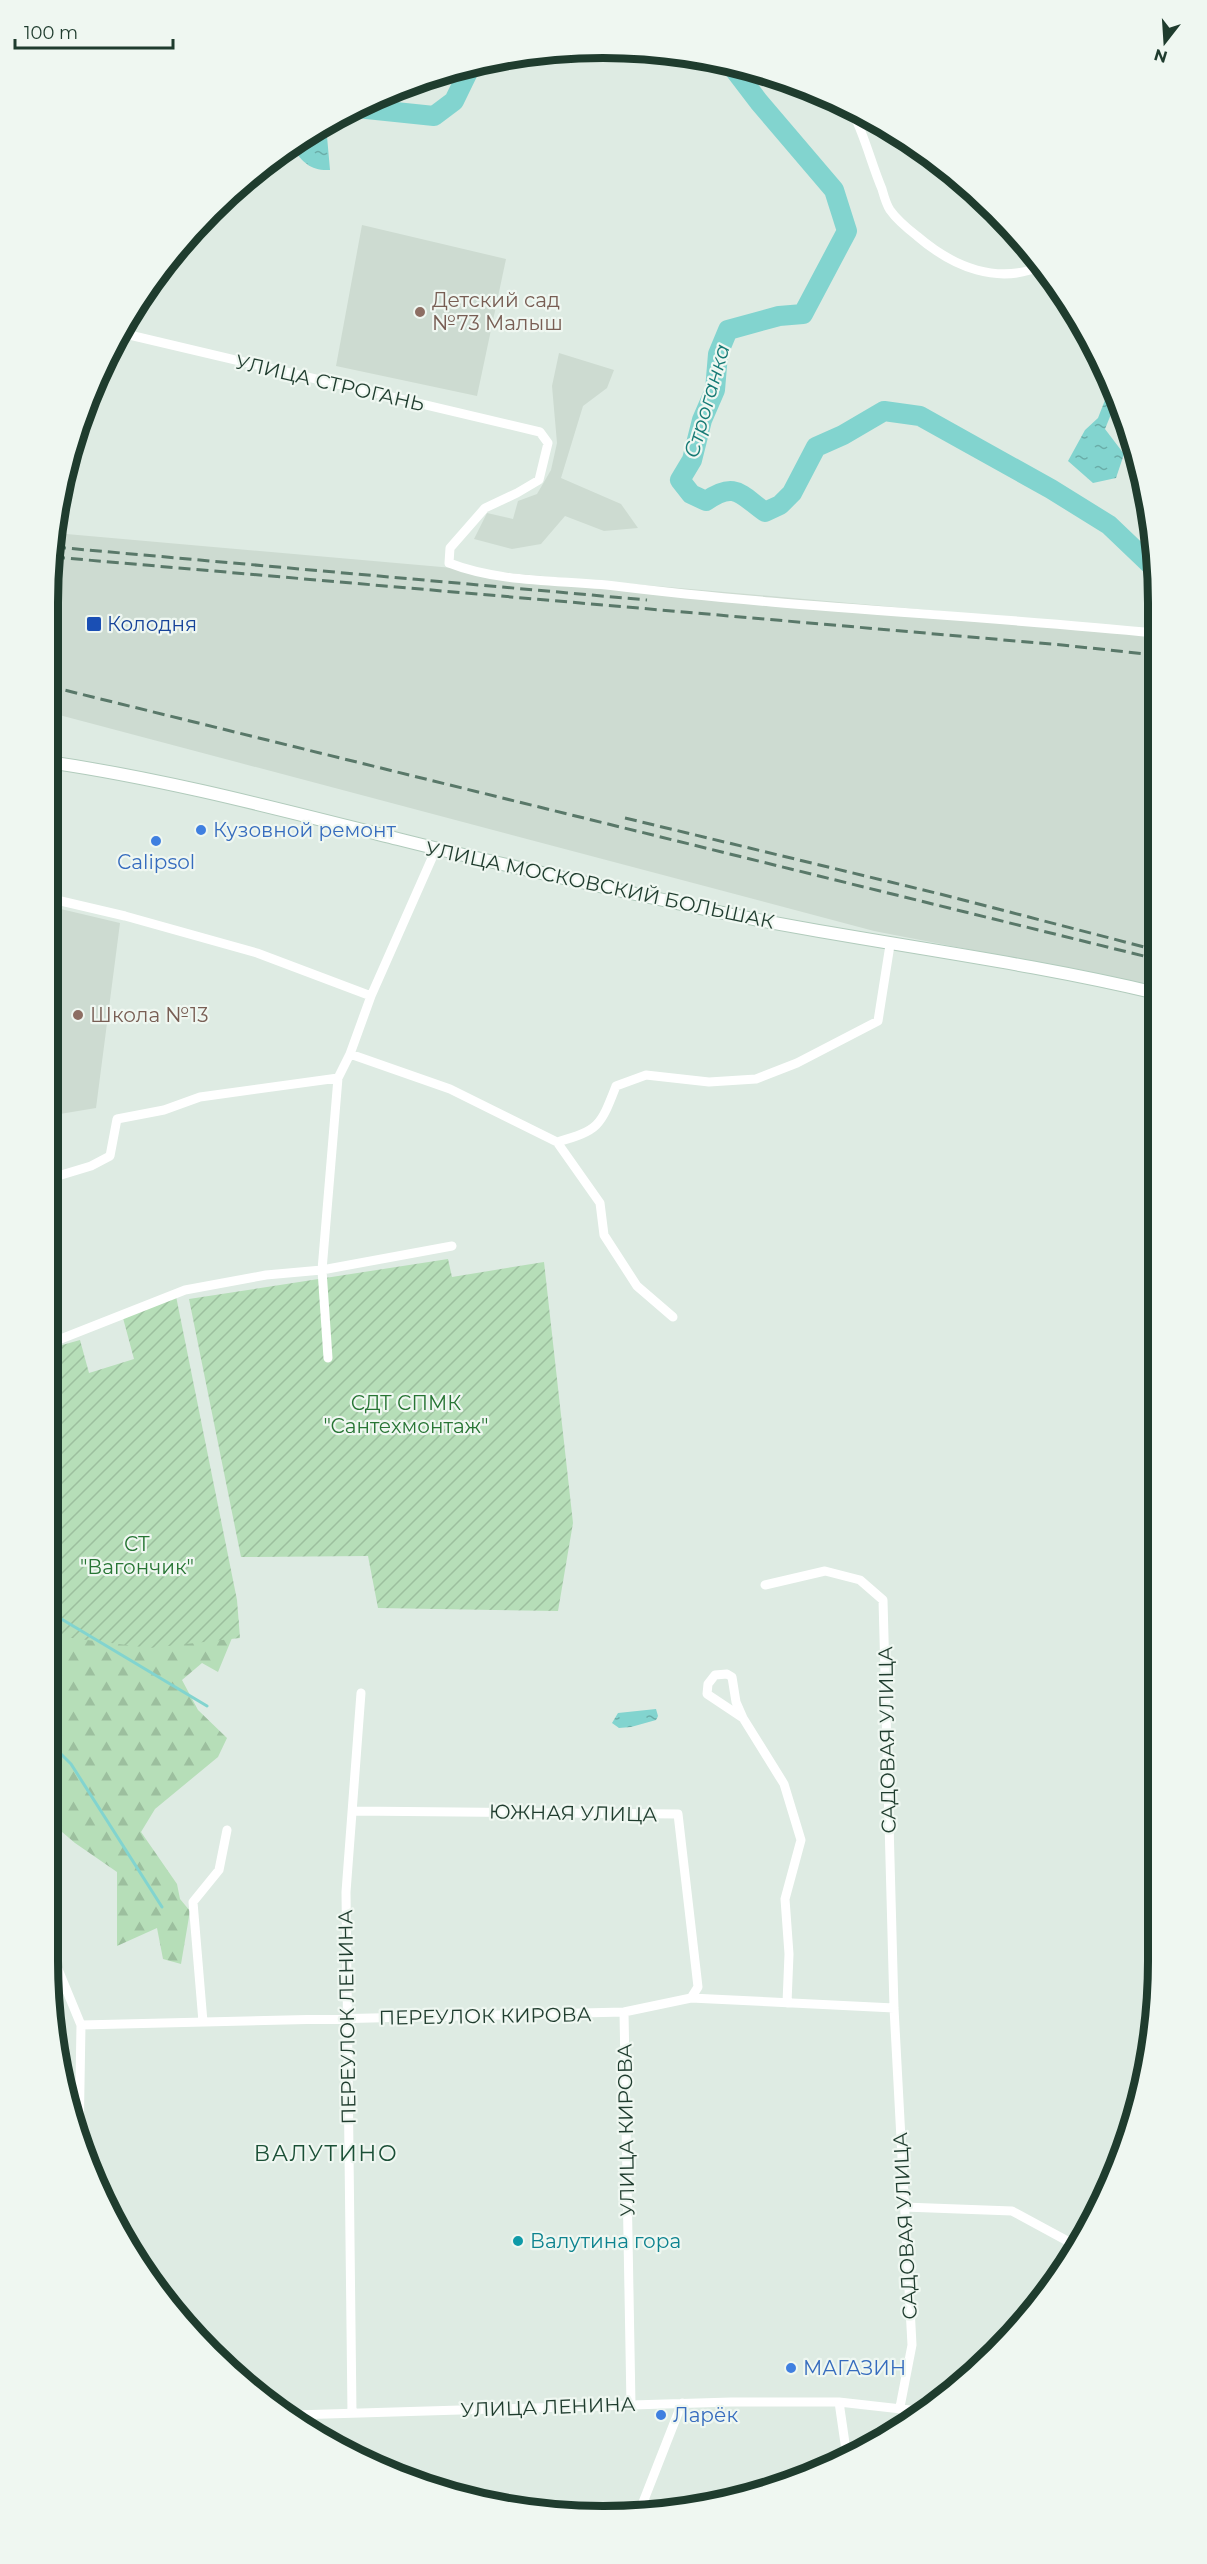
<svg xmlns="http://www.w3.org/2000/svg" width="1207" height="2564" viewBox="0 0 1207 2564" font-family="Montserrat,sans-serif">
<defs>
<pattern id="forest-firs" width="22" height="20" patternUnits="userSpaceOnUse" patternTransform="scale(1.5)"><rect width="22" height="20" fill="#b6deb8"/><path d="M5 1l3.5 6h-7zM16 11l3.5 6h-7z" fill="#9cbf9e"/></pattern>
<pattern id="garden-furrows" width="10" height="10" patternUnits="userSpaceOnUse" patternTransform="scale(1.5)"><rect width="10" height="10" fill="#b6deb8"/><path d="M-1 1l2-2M0 10L10 0M9 11l2-2" fill="none" stroke="#9cbf9e"/></pattern>
<pattern id="water-ripples" width="26" height="14" patternUnits="userSpaceOnUse" patternTransform="scale(1.5)"><rect width="26" height="14" fill="#82d4cf"/><path d="M2 4q2-2 4 0t4 0M15 11q2-2 4 0t4 0" fill="none" stroke="#6aada8"/></pattern>
</defs>
<rect width="100%" height="100%" fill="#deebe3"/>
<!-- built -->
<path fill="#cddbd1" d="M 362,225 L 506,259 L 477,396 L 336,366 Z
M 559,353 L 614,370 L 607,388 L 583,406 L 561,478 L 621,504 L 638,528 L 604,531 L 565,516 L 541,544 L 512,549 L 474,539 L 487,513 L 513,519 L 518,501 L 537,494 L 551,470 L 557,443 L 552,386 Z
M 55,533 L 1155,630 L 1156,986 L 874,931 L 48,712 L 48,603 Z
M 48,906 L 120,923 L 96,1108 L 48,1116 Z"/>
<!-- forest -->
<path fill="url(#forest-firs)" d="M 48,1392 L 210,1560 L 239,1621 L 218,1672 L 202,1663 L 182,1680 L 198,1710 L 227,1738 L 218,1757 L 155,1809 L 141,1832 L 177,1884 L 180,1899 L 190,1911 L 181,1964 L 163,1959 L 157,1928 L 117,1946 L 117,1872 L 75,1843 L 48,1820 Z"/>
<!-- garden -->
<path fill="url(#garden-furrows)" d="M 448,1259 L 452,1277 L 544,1262 L 573,1523 L 558,1611 L 378,1608 L 368,1556 L 241,1557 L 189,1299 Z
M 176,1296 L 237,1600 L 240,1638 L 150,1648 L 48,1635 L 48,1349 L 80,1340 L 89,1373 L 134,1359 L 123,1318 Z"/>
<!-- water -->
<path fill="url(#water-ripples)" d="M 326,125 L 330,170 C 311,171 303,163 293,148 L 288,147 Z
M 1112,382 L 1118,397 L 1105,429 L 1124,454 L 1116,478 L 1093,483 L 1068,461 L 1085,430 L 1098,418 Z
M 656,1709 L 658,1716 L 656,1720 L 631,1727 L 619,1728 L 612,1723 L 618,1713 Z"/>
<g fill="none" stroke-linecap="round" stroke-linejoin="round">
<!-- stream -->
<path stroke="#82d4cf" stroke-width="3" d="M 48,1611 L 207,1706
M 48,1741 L 71,1764 L 162,1907
M 1126,2118 L 1134,2115"/>
<!-- river -->
<path stroke="#82d4cf" stroke-width="20" d="M 730,64 L 759,102 L 834,190 L 847,231 L 803,314 L 779,316 L 728,330 L 718,354 L 715,390 L 702,420 L 692,460 L 680,480 L 691,494 L 706,501 C 735,481 740,494 765,512 L 780,505 L 792,493 L 816,447 L 843,435 L 884,411 L 920,416 L 1051,489 L 1109,525 L 1154,568
M 357,108 L 434,116 L 454,101 L 471,66"/>
<defs>
<path id="secondary" d="M 48,762 C 166,779 282,810 398,839 C 493,863 590,884 686,905 C 842,940 1001,956 1156,993"/>
</defs>
<!-- secondary casing -->
<use href="#secondary" stroke="#b1cbbc" stroke-width="14"/>
<!-- street -->
<path stroke="#fff" stroke-width="9" d="M 852,111 C 865,136 871,163 882,189 C 884,196 886,204 890,210 C 897,220 908,229 917,236 C 953,267 998,286 1044,265
M 121,333 L 540,432 L 548,443 L 539,480 L 517,493 L 485,508 L 450,548 L 449,563 C 500,583 561,580 615,586 C 794,608 975,615 1155,633
M 436,849 L 371,996 L 350,1054 L 450,1089 L 557,1142 L 600,1203 L 604,1235 L 637,1286 L 673,1317
M 48,898 L 125,916 L 257,953 L 371,996
M 557,1142 C 599,1130 600,1127 616,1086 L 646,1075 L 709,1082 L 756,1079 L 797,1063 L 878,1021 L 890,945
M 48,1179 L 91,1166 L 110,1156 L 117,1119 L 164,1110 L 200,1097 L 338,1078 L 350,1054
M 48,1344 L 185,1290 L 266,1275 L 322,1270 L 452,1246
M 328,1358 L 322,1270 L 338,1078
M 765,1585 L 825,1571 L 860,1580 L 883,1600 L 894,2008 L 912,2345 L 900,2407
M 743,1718 L 707,1694 L 708,1684 L 715,1675 L 727,1674 L 732,1677 L 736,1702 L 743,1718 L 784,1784 L 801,1840 L 785,1899 L 789,1954 L 787,2003
M 353,1811 L 678,1814 L 698,1987 L 691,1998
M 48,1945 L 81,2025 L 79,2143
M 624,2012 L 631,2405
M 203,2022 L 193,1902 L 219,1870 L 227,1830
M 81,2025 L 624,2012 L 691,1998 L 894,2008
M 904,2207 L 1012,2211 L 1073,2244
M 839,2402 L 847,2457
M 352,2413 L 346,1892 L 361,1693
M 294,2415 L 731,2402 L 839,2402 L 919,2411
M 640,2510 L 682,2403"/>
<!-- secondary -->
<use href="#secondary" stroke="#fff" stroke-width="12"/>
<!-- rail -->
<path stroke="#597869" stroke-width="3" stroke-dasharray="12 6" stroke-linecap="butt" d="M 54,547 L 647,600
M 53,557 L 1062,645 L 1155,655
M 48,686 L 1156,959
M 625,818 L 940,894 L 1156,950"/>
</g>
<!-- markers -->
<g fill="#8d6e63" stroke="#eff7f1" stroke-width="2">
<circle cx="420" cy="312" r="6"/>
<circle cx="78" cy="1015" r="6"/>
</g>
<rect fill="#1a4fb4" stroke="#eff7f1" stroke-width="2" x="86" y="616" width="16" height="16" rx="3"/>
<g fill="#3f7fe0" stroke="#eff7f1" stroke-width="2">
<circle cx="201" cy="830" r="6"/>
<circle cx="156" cy="841" r="6"/>
<circle cx="791" cy="2368" r="6"/>
<circle cx="661" cy="2415" r="6"/>
</g>
<circle fill="#0f9aa8" stroke="#eff7f1" stroke-width="2" cx="518" cy="2241" r="6"/>
<g text-anchor="middle" stroke-width="4.5" stroke-linejoin="round" paint-order="stroke">
<!-- education labels -->
<g font-size="20" fill="#785e54" stroke="#eff7f1" text-anchor="start">
<text x="432" y="307">Детский сад<tspan x="432" dy="23">№73 Малыш</tspan></text>
<text x="90" y="1022">Школа №13</text>
</g>
<!-- street labels -->
<g font-size="20" fill="#1f3c2e" stroke="#eff7f1">
<text transform="translate(330 383) rotate(13)" y="7">УЛИЦА СТРОГАНЬ</text>
<text transform="translate(600 885) rotate(12)" y="7">УЛИЦА МОСКОВСКИЙ БОЛЬШАК</text>
<text transform="translate(887 1740) rotate(-91)" y="7">САДОВАЯ УЛИЦА</text>
<text transform="translate(573 1813) rotate(1)" y="7">ЮЖНАЯ УЛИЦА</text>
<text transform="translate(485 2016) rotate(-1)" y="7">ПЕРЕУЛОК КИРОВА</text>
<text transform="translate(347 2017) rotate(-91)" y="7">ПЕРЕУЛОК ЛЕНИНА</text>
<text transform="translate(626 2130) rotate(-91)" y="7">УЛИЦА КИРОВА</text>
<text transform="translate(905 2226) rotate(-93)" y="7">САДОВАЯ УЛИЦА</text>
<text transform="translate(548 2407) rotate(-2)" y="7">УЛИЦА ЛЕНИНА</text>
</g>
<!-- transit labels -->
<g font-size="20" fill="#164399" stroke="#eff7f1" text-anchor="start">
<text x="107" y="631">Колодня</text>
</g>
<!-- shop labels -->
<g font-size="20" fill="#366cbe" stroke="#eff7f1" text-anchor="start">
<text x="213" y="837">Кузовной ремонт</text>
<text x="156" y="869" text-anchor="middle">Сalipsol</text>
<text x="803" y="2375">МАГАЗИН</text>
<text x="673" y="2422">Ларёк</text>
</g>
<!-- park labels -->
<g font-size="20" fill="#277534" stroke="#eff7f1">
<text x="406" y="1410">СДТ СПМК<tspan x="406" dy="23">"Сантехмонтаж"</tspan></text>
<text x="137" y="1551">СТ<tspan x="137" dy="23">"Вагончик"</tspan></text>
</g>
<!-- culture labels -->
<g font-size="20" fill="#0d838f" stroke="#eff7f1" text-anchor="start">
<text x="530" y="2248">Валутина гора</text>
</g>
<!-- water labels -->
<g font-size="21" font-style="italic" fill="#167a75" stroke="#eff7f1">
<text transform="translate(707 401) rotate(-74)" y="7">Строганка</text>
</g>
<!-- quarter labels -->
<g font-size="22" letter-spacing="1.5" fill="#1a4f36" stroke="#eff7f1">
<text x="326" y="2161">ВАЛУТИНО</text>
</g>
</g>
<!-- crop -->
<path d="M0 0H1207V2564H0ZM603 58H603A545 545 0 0 1 1148 603V1961A545 545 0 0 1 603 2506H603A545 545 0 0 1 58 1961V603A545 545 0 0 1 603 58Z" fill="#eff7f1" fill-rule="evenodd"/>
<path fill="none" stroke="#1f3c2e" stroke-width="8" d="M603 58H603A545 545 0 0 1 1148 603V1961A545 545 0 0 1 603 2506H603A545 545 0 0 1 58 1961V603A545 545 0 0 1 603 58Z"/>
<!-- north arrow -->
<g transform="translate(1165 42) rotate(197)" stroke="#eff7f1" stroke-width="4.5" paint-order="stroke">
<path d="M0-4.5L10 22L0 15L-10 22Z" fill="#1f3c2e"/>
<text y="-9" font-size="16" font-weight="bold" text-anchor="middle" fill="#1f3c2e">N</text>
</g>
<!-- scale -->
<path d="M15 39v9h158v-9" fill="none" stroke="#1f3c2e" stroke-width="3"/>
<text x="24" y="39" font-size="18" fill="#1f3c2e" stroke="#eff7f1" stroke-width="4.5" paint-order="stroke">100 m</text>
</svg>
